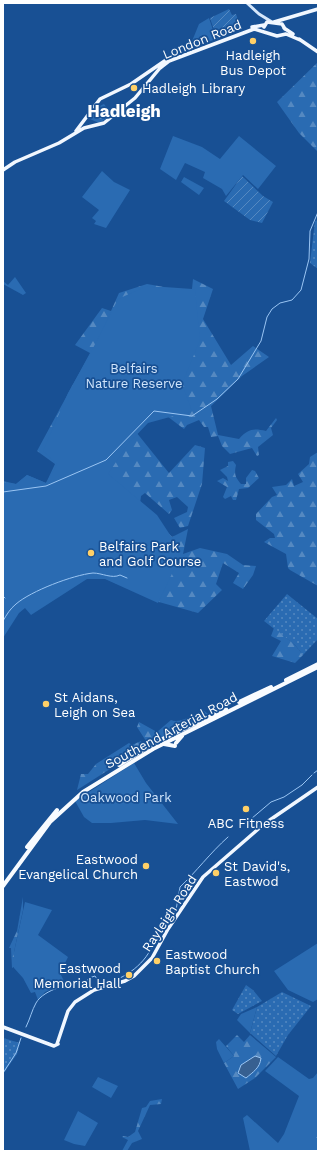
<svg xmlns="http://www.w3.org/2000/svg" width="321" height="1154" viewBox="0 0 321 1154" font-family="'Work Sans',sans-serif">
<defs>
<pattern id="grass-dots" width="8" height="8" patternUnits="userSpaceOnUse"><rect width="8" height="8" fill="#2a6bb2"/><path d="M2 2h.1M6 6h.1" fill="none" stroke="#5589c1" stroke-width="1.8" stroke-linecap="round"/></pattern>
<pattern id="forest-firs" width="22" height="20" patternUnits="userSpaceOnUse"><rect width="22" height="20" fill="#2a6bb2"/><path d="M5 1l3.5 6h-7zM16 11l3.5 6h-7z" fill="#5589c1"/></pattern>
<pattern id="cemetery-stones" width="16" height="16" patternUnits="userSpaceOnUse"><rect width="16" height="16" fill="#2a6bb2"/><path d="M2 7V4a2 2 0 0 1 4 0v3zM10 15v-3a2 2 0 0 1 4 0v3z" fill="#5589c1"/></pattern>
<pattern id="garden-furrows" width="10" height="10" patternUnits="userSpaceOnUse"><rect width="10" height="10" fill="#2a6bb2"/><path d="M-1 1l2-2M0 10L10 0M9 11l2-2" fill="none" stroke="#5589c1"/></pattern>
</defs>
<rect width="100%" height="100%" fill="#185094"/>
<!-- grass -->
<path fill="url(#grass-dots)" d="M 318,220 L 318,269 L 310,263 L 315,221 Z
M 287,594 L 318,619 L 318,639 L 303,655 L 295,645 L 264,621 Z
M 246,985 L 253,990 L 262,1001 L 238,1014 L 232,1010 Z
M 282,992 L 311,1006 L 288,1035 L 276,1056 L 250,1033 L 257,1007 Z
M 3,1038 L 20,1043 L 17,1054 L 3,1074 Z"/>
<!-- forest -->
<path fill="url(#forest-firs)" d="M 318,62 L 318,152 L 299,133 L 277,102 Z
M 193,279 L 213,289 L 203,319 L 231,365 L 253,346 L 269,357 L 242,376 L 211,406 L 218,435 L 239,439 C 248,429 253,428 266,431 L 276,418 L 277,420 L 271,428 L 273,435 L 258,447 L 259,455 L 257,456 L 252,448 L 230,454 L 222,446 L 218,436 L 211,437 L 208,427 L 204,427 L 199,420 L 187,425 L 184,429 L 163,413 L 152,414 L 136,432 L 169,473 L 195,445 L 205,448 L 202,484 L 188,526 L 180,528 L 174,518 L 187,512 L 188,507 L 177,497 L 169,500 L 172,510 L 169,514 L 145,493 L 141,496 L 140,504 L 172,537 L 188,529 L 183,554 L 200,548 L 227,554 L 243,565 L 256,566 L 253,575 L 243,589 L 233,583 L 239,573 L 223,563 L 216,584 L 222,590 L 198,613 L 159,602 L 106,579 L 86,578 L 26,607 L 3,547 L 3,481 L 16,484 L 27,475 L 46,483 L 55,464 L 37,451 L 90,353 L 75,345 L 102,308 L 111,311 L 119,293 L 147,284 L 164,287 L 192,289 Z
M 318,452 L 318,586 L 290,570 L 288,568 L 286,554 L 264,542 L 270,538 L 275,538 L 274,534 L 256,520 L 256,514 L 272,497 L 277,495 L 272,487 L 286,485 L 292,479 L 294,486 L 303,482 L 298,474 L 309,464 L 310,457 Z
M 233,461 L 236,465 C 234,474 235,477 241,484 L 246,484 L 246,478 L 252,470 L 255,471 L 259,478 L 248,488 L 239,489 L 236,500 L 233,500 L 231,496 L 225,499 L 223,497 L 227,487 L 217,481 L 223,478 L 228,481 L 227,477 L 220,470 L 228,466 L 228,462 Z
M 274,628 L 295,645 L 303,655 L 295,663 L 272,656 L 281,641 L 271,636 Z
M 203,710 L 208,714 L 150,743 L 146,741 L 137,727 L 139,722 L 157,732 L 171,720 C 179,724 195,715 203,710 Z
M 141,741 L 143,748 L 77,790 L 81,774 L 88,774 L 96,764 L 129,743 L 132,745 Z
M 23,897 L 23,910 L 14,952 L 14,967 L 12,968 L 11,948 L 9,948 L 17,931 Z
M 237,1035 L 244,1042 L 250,1035 L 276,1057 L 255,1078 L 238,1089 L 224,1063 L 234,1056 L 226,1046 Z
M 162,1099 L 161,1104 L 150,1105 L 138,1131 L 142,1139 L 132,1143 L 127,1151 L 122,1151 L 128,1140 L 122,1137 L 123,1136 L 128,1137 L 135,1132 L 142,1108 L 146,1107 L 150,1101 Z"/>
<!-- cemetery -->
<path fill="url(#cemetery-stones)" d="M 104,104 L 112,115 L 99,123 L 90,119 L 93,109 Z"/>
<!-- park -->
<path fill="#2a6bb2" d="M 209,18 L 216,39 L 192,48 L 190,46 L 199,24 Z
M 173,136 L 202,147 L 220,159 L 239,136 L 276,166 L 258,189 L 243,175 L 226,196 L 222,189 L 203,178 L 205,172 L 185,163 L 176,180 L 160,169 Z
M 102,171 L 114,182 L 130,190 L 106,228 L 94,224 L 96,221 L 92,218 L 99,210 L 82,197 Z
M 184,177 L 204,188 L 199,195 L 181,182 Z
M 15,277 L 26,293 L 23,295 L 3,284 L 3,281 L 8,285 Z
M 147,286 L 164,289 L 195,290 L 200,340 L 182,384 L 192,411 L 148,423 L 128,444 L 108,474 L 157,515 L 178,547 L 179,559 L 158,603 L 105,579 L 87,579 L 31,615 L 25,608 L 19,613 L 3,638 L 3,482 L 16,484 L 27,475 L 46,483 L 57,464 L 43,451 L 68,393 L 90,354 L 118,299 Z
M 134,763 L 146,783 L 178,824 L 145,820 L 111,823 L 92,823 L 84,817 L 75,801 Z
M 25,902 L 52,910 L 38,935 L 68,957 L 60,973 L 65,983 L 45,992 L 38,1000 L 35,992 L 31,993 L 23,978 L 14,968 L 14,952 Z
M 318,943 L 318,999 L 313,1002 L 288,990 L 274,971 Z
M 257,1007 L 250,1033 L 237,1020 L 241,1014 Z
M 219,1039 L 234,1056 L 224,1063 L 217,1049 L 216,1042 Z
M 278,1057 L 309,1079 L 313,1078 L 318,1072 L 318,1151 L 250,1151 L 243,1118 L 247,1115 L 278,1143 L 284,1134 L 299,1096 L 265,1071 Z
M 98,1077 L 118,1086 L 111,1098 L 92,1087 Z
M 78,1111 L 98,1123 L 85,1146 L 74,1144 L 64,1140 Z"/>
<!-- garden -->
<path fill="url(#garden-furrows)" d="M 229,9 L 232,15 L 236,14 L 241,29 L 217,39 L 210,18 Z
M 242,176 L 263,196 L 273,202 L 262,223 L 250,220 L 224,201 Z"/>
<!-- water -->
<path fill="#376091" stroke="#9ac5f3" d="M 255,1056 L 261,1058 C 260,1068 253,1072 246,1078 L 238,1073 L 241,1065 Z"/>
<g fill="none" stroke-linecap="round" stroke-linejoin="round">
<!-- stream -->
<path stroke="#9ac5f3" stroke-width="1" d="M 3,492 L 46,486 L 106,460 L 154,411 L 192,416 L 217,399 L 238,379 L 261,341 L 267,317 L 272,309 L 280,303 L 292,300 L 301,290 L 309,259 L 310,231 L 318,212
M 3,596 L 5,598
M 3,621 C 7,614 10,609 16,604 C 31,591 73,575 93,573 C 102,573 112,579 120,575 L 127,578
M 314,773 L 318,770
M 302,785 L 312,775
M 251,819 L 271,802 L 284,797 L 302,785
M 162,930 L 166,921 L 176,910 L 180,887 C 196,872 210,853 228,837
M 26,1027 C 30,1019 32,1010 36,1003 C 44,989 71,983 85,983 L 89,978 L 95,976 L 99,982 L 104,984 C 126,978 146,964 154,942
M 3,1073 L 16,1053 L 21,1038
M 317,1137 L 318,1136"/>
<!-- secondary -->
<path stroke="#d6e7fb" stroke-width="3" d="M 247,3 L 259,14 L 272,22"/>
<!-- primary -->
<path stroke="#f1f7ff" stroke-width="3.5" d="M 274,22 L 318,9
M 252,27 L 264,25
M 264,27 L 267,22 L 282,24 L 285,29
M 284,28 L 293,34
M 299,39 L 318,52
M 76,131 L 100,99 L 131,84 L 166,60
M 3,170 L 15,162 L 59,143 L 84,128 L 104,123 L 135,98 L 160,68 L 169,61 L 254,29 L 277,36 L 286,34 L 300,40
M 3,1027 L 54,1046 L 58,1044
M 57,1044 L 68,1011 L 75,1002 L 94,990 L 125,981 L 134,976 L 152,958 L 168,929 L 203,877 L 264,824 L 318,787"/>
<!-- trunk -->
<path stroke="#f8fbff" stroke-width="4" d="M 286,680 L 318,664
M 239,702 L 271,687
M 176,743 L 182,736
M 164,744 L 175,746
M 119,765 L 156,742 L 226,709
M 27,847 L 57,810
M 3,886 L 50,822 L 83,792 L 153,749 L 318,667"/>
</g>
<!-- markers -->
<g fill="#ffd067" stroke="#185094" stroke-width="1.5">
<circle cx="253" cy="41" r="4"/>
<circle cx="134" cy="88" r="4"/>
<circle cx="91" cy="553" r="4"/>
<circle cx="46" cy="704" r="4"/>
<circle cx="246" cy="809" r="4"/>
<circle cx="146" cy="866" r="4"/>
<circle cx="216" cy="873" r="4"/>
<circle cx="157" cy="961" r="4"/>
<circle cx="129" cy="975" r="4"/>
</g>
<g text-anchor="middle" stroke-width="3.5" stroke-linejoin="round" paint-order="stroke">
<!-- street labels -->
<g font-size="13" fill="#fff" stroke="#185094">
<text transform="translate(202 39) rotate(-22)" y="5">London Road</text>
<text transform="translate(171 730) rotate(-28)" y="5">Southend Arterial Road</text>
<text transform="translate(169 913) rotate(-57)" y="5">Rayleigh Road</text>
</g>
<!-- poi labels -->
<g font-size="13" fill="#fff" stroke="#185094" text-anchor="start">
<text x="253" y="60" text-anchor="middle">Hadleigh<tspan x="253" dy="15">Bus Depot</tspan></text>
<text x="142" y="93">Hadleigh Library</text>
<text x="99" y="551">Belfairs Park<tspan x="99" dy="15">and Golf Course</tspan></text>
<text x="54" y="702">St Aidans,<tspan x="54" dy="15">Leigh on Sea</tspan></text>
<text x="246" y="828" text-anchor="middle">ABC Fitness</text>
<text x="138" y="864" text-anchor="end">Eastwood<tspan x="138" dy="15">Evangelical Church</tspan></text>
<text x="224" y="871">St David's,<tspan x="224" dy="15">Eastwod</tspan></text>
<text x="165" y="959">Eastwood<tspan x="165" dy="15">Baptist Church</tspan></text>
<text x="121" y="973" text-anchor="end">Eastwood<tspan x="121" dy="15">Memorial Hall</tspan></text>
</g>
<!-- park labels -->
<g font-size="13" fill="#cfe4fb" stroke="#185094">
<text x="134" y="373">Belfairs<tspan x="134" dy="15">Nature Reserve</tspan></text>
<text x="126" y="802">Oakwood Park</text>
</g>
<!-- district labels -->
<g font-size="17" font-weight="bold" fill="#fff" stroke="#185094">
<text x="124" y="117">Hadleigh</text>
</g>
</g>
<!-- border -->
<rect width="321" height="1154" fill="none" stroke="#ffffff" stroke-width="8"/>
</svg>
